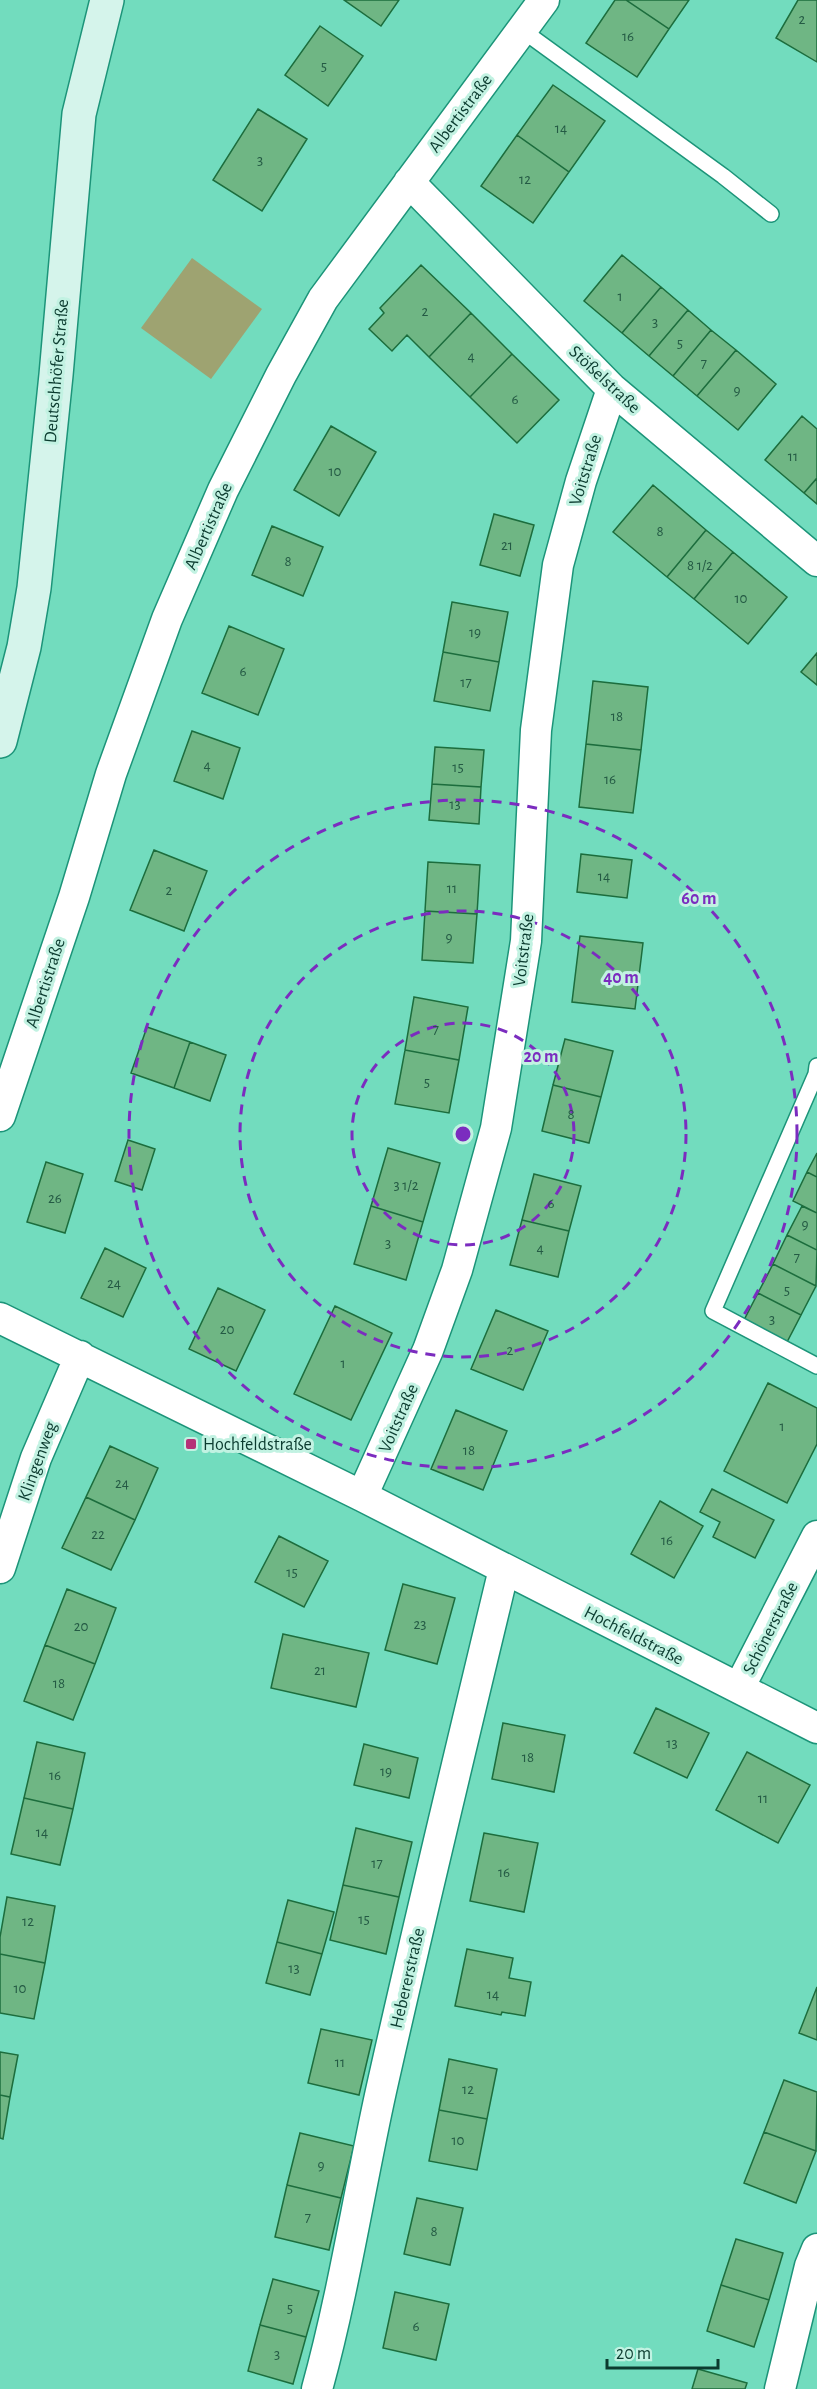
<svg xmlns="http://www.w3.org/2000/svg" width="817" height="2389" viewBox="0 0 817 2389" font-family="'Alegreya Sans',sans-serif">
<rect width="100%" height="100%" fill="#72dcbe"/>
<!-- green -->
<path fill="#9ea371" d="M 192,258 L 262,309 L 211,379 L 141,328 Z"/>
<!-- building -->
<path fill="#6fb684" stroke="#1c6d3d" stroke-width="1.5" d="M 344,0 L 399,0 L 381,26 Z
M 615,0 L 626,0 L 669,29 L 637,77 L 586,43 Z
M 626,0 L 689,0 L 669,29 Z
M 798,0 L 817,0 L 817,62 L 776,38 Z
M 320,26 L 363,56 L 328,106 L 285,75 Z
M 553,85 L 605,121 L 569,172 L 517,135 Z
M 258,109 L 307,139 L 262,211 L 213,180 Z
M 517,135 L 569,172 L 533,223 L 481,186 Z
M 622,255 L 661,287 L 622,333 L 584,301 Z
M 421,265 L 471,313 L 429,357 L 407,335 L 392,351 L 369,329 L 384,313 L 380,308 Z
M 661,287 L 688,310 L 649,356 L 622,333 Z
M 688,310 L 711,330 L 673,376 L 649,356 Z
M 471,313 L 512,354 L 470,397 L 429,357 Z
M 711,330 L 736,350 L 697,396 L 673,376 Z
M 736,350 L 776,384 L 738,430 L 697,396 Z
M 512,354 L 559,400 L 517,443 L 470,397 Z
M 802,416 L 817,429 L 817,478 L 804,493 L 765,460 Z
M 331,426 L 376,452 L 339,516 L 294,490 Z
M 817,478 L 817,504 L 804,493 Z
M 653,485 L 706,530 L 667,577 L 613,532 Z
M 494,514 L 534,525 L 520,576 L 480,565 Z
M 272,526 L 323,547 L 303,596 L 252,575 Z
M 706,530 L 733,552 L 694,599 L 667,577 Z
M 733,552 L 787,597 L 748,644 L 694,599 Z
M 452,602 L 508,612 L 499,662 L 443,652 Z
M 229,626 L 284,649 L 258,715 L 202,693 Z
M 443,652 L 499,662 L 490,711 L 434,701 Z
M 817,653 L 817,685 L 801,672 Z
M 593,681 L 648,687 L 641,750 L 586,744 Z
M 192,731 L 240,748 L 223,799 L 174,781 Z
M 586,744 L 641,750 L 633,813 L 579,807 Z
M 435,747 L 484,750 L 481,787 L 432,784 Z
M 432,784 L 481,787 L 479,824 L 429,820 Z
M 154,850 L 207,871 L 184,931 L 130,910 Z
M 581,854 L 632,860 L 627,898 L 577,892 Z
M 428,862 L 480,865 L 477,914 L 425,911 Z
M 425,911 L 477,914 L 473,963 L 422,960 Z
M 580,936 L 643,943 L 635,1009 L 572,1002 Z
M 414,997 L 468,1007 L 459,1060 L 405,1050 Z
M 147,1027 L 190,1042 L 174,1088 L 131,1073 Z
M 565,1039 L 613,1051 L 601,1097 L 553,1085 Z
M 190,1042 L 226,1055 L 210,1101 L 174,1088 Z
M 405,1050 L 459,1060 L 449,1113 L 395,1104 Z
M 553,1085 L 601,1097 L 589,1143 L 542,1131 Z
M 128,1140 L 155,1149 L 142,1190 L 115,1181 Z
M 388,1148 L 440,1163 L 423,1222 L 371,1206 Z
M 817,1153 L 817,1177 L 807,1172 Z
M 46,1162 L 83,1174 L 65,1233 L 27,1222 Z
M 807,1172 L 817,1177 L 817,1213 L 793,1201 Z
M 534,1174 L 581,1186 L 569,1231 L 522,1220 Z
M 371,1206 L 423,1222 L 406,1280 L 354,1264 Z
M 802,1206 L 817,1213 L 817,1250 L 787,1235 Z
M 522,1220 L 569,1231 L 558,1277 L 510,1265 Z
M 787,1235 L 817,1250 L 816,1286 L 773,1264 Z
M 105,1248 L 146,1268 L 123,1317 L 81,1298 Z
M 773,1264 L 816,1286 L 801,1315 L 758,1293 Z
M 218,1288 L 265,1310 L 236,1371 L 189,1349 Z
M 758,1293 L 801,1315 L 786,1344 L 743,1322 Z
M 335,1306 L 392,1333 L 351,1420 L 294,1394 Z
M 496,1310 L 548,1331 L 523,1390 L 471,1369 Z
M 768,1383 L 817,1408 L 817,1444 L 787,1503 L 724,1471 Z
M 456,1410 L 507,1431 L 483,1490 L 431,1469 Z
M 110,1446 L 158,1468 L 135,1520 L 86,1497 Z
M 712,1489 L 774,1520 L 755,1558 L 713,1537 L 720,1522 L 700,1512 Z
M 86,1497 L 135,1520 L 111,1570 L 62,1548 Z
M 660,1501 L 703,1526 L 674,1578 L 631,1554 Z
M 279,1536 L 328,1561 L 304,1607 L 255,1582 Z
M 403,1584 L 455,1598 L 437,1664 L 385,1650 Z
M 67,1589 L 116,1608 L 95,1664 L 45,1645 Z
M 283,1634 L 369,1653 L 356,1707 L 271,1688 Z
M 45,1645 L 95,1664 L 73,1720 L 24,1701 Z
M 656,1708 L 709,1733 L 687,1778 L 634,1753 Z
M 503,1723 L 565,1735 L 554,1792 L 492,1779 Z
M 37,1742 L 85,1753 L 73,1809 L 24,1798 Z
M 364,1744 L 418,1758 L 409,1798 L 354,1785 Z
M 747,1752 L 810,1785 L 778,1843 L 716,1810 Z
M 24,1798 L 73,1809 L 60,1865 L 11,1854 Z
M 356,1828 L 412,1842 L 399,1897 L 343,1885 Z
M 484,1833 L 538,1843 L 524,1912 L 470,1901 Z
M 343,1885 L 399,1897 L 386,1954 L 330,1940 Z
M 7,1897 L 55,1906 L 45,1963 L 0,1954 L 0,1937 Z
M 288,1900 L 334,1912 L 322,1954 L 277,1942 Z
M 277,1942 L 322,1954 L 310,1995 L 266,1983 Z
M 467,1949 L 513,1958 L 509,1978 L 531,1982 L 525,2016 L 502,2012 L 501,2015 L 455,2006 Z
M 0,1954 L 45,1963 L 34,2019 L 0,2013 Z
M 817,1987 L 817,2040 L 799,2033 Z
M 321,2029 L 372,2040 L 359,2095 L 308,2083 Z
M 0,2052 L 18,2055 L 10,2097 L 0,2095 Z
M 449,2059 L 497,2069 L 487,2119 L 439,2110 Z
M 784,2080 L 817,2092 L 816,2151 L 764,2132 Z
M 0,2095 L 10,2097 L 3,2139 L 0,2138 Z
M 439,2110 L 487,2119 L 477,2170 L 429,2161 Z
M 764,2132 L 816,2151 L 796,2203 L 744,2183 Z
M 300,2133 L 354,2146 L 341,2198 L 287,2185 Z
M 287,2185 L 341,2198 L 329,2250 L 275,2237 Z
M 417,2198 L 463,2208 L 450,2265 L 404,2254 Z
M 736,2239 L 783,2253 L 769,2300 L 721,2285 Z
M 273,2279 L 319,2291 L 306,2337 L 260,2325 Z
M 721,2285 L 769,2300 L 754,2347 L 707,2331 Z
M 395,2292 L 449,2304 L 436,2360 L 383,2348 Z
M 260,2325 L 306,2337 L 293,2384 L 248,2371 Z
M 698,2369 L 747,2383 L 745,2389 L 692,2389 Z"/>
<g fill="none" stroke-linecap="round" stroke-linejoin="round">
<defs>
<path id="lane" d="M 522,30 L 723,176 L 771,214
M 817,1066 L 816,1074 L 713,1311 L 817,1366"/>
<path id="street" d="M 409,182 L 612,389 L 817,561
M 0,1116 L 74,897 L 111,774 L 167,619 L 223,490 L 281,375 L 323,299 L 544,0
M 0,1318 L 362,1496 L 817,1728
M 362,1496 L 428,1350 L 457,1270 L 496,1128 L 526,941 L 536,730 L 558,565 L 581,481 L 612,389
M 0,1568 L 36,1458 L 80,1356
M 739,1688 L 817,1536
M 317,2389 C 344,2291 359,2191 381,2091 C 420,1917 462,1743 504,1569
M 780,2389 L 810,2266 L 817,2249"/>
<path id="secondary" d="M 0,741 L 24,647 L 34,588 L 56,375 L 79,114 L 107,0"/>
</defs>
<!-- lane casing -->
<use href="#lane" stroke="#1c9479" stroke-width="18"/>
<!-- street casing -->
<use href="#street" stroke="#1c9479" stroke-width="33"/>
<!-- secondary casing -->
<use href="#secondary" stroke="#1c9479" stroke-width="36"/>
<!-- lane -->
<use href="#lane" stroke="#fff" stroke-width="15"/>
<!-- street -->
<use href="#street" stroke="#fff" stroke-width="30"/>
<!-- secondary -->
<use href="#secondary" stroke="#d5f4eb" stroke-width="33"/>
</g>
<!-- distance rings -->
<g fill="none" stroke="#7b2cbf" stroke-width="3" stroke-dasharray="10 8">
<circle cx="463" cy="1134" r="111"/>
<circle cx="463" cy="1134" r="223"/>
<circle cx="463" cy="1134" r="334"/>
</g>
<!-- markers -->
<rect fill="#b53177" stroke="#c2f2e2" stroke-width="2" x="185" y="1438" width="12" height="12" rx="3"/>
<g text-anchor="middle" stroke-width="6" stroke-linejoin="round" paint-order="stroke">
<!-- number labels -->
<g font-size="15" fill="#245a44">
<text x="802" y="24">2</text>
<text x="628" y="41">16</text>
<text x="324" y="71">5</text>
<text x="561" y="133">14</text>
<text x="260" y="165">3</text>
<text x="525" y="184">12</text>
<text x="620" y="301">1</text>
<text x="425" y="316">2</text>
<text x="655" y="327">3</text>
<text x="680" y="348">5</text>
<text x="471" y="361">4</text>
<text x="704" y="368">7</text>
<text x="737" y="395">9</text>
<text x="515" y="404">6</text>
<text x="793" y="461">11</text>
<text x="335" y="476">10</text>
<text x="660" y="536">8</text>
<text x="507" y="550">21</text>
<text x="288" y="566">8</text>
<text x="700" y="570">8 1/2</text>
<text x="741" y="603">10</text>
<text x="475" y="637">19</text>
<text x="243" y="676">6</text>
<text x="466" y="687">17</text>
<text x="617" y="721">18</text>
<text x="207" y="770">4</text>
<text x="458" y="772">15</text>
<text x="610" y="784">16</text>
<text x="455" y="809">13</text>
<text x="604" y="881">14</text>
<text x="452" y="893">11</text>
<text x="169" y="895">2</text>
<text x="449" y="942">9</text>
<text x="436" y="1034">7</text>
<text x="427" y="1087">5</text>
<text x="571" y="1119">8</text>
<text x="406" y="1190">3 1/2</text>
<text x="55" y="1203">26</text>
<text x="551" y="1208">6</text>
<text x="805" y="1229">9</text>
<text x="388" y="1248">3</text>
<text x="540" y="1253">4</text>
<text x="797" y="1262">7</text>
<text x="114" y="1288">24</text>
<text x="787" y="1295">5</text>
<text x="772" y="1324">3</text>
<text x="227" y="1334">20</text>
<text x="510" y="1355">2</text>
<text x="343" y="1368">1</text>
<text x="782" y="1431">1</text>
<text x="469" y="1455">18</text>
<text x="122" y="1488">24</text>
<text x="98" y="1539">22</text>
<text x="667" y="1545">16</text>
<text x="292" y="1577">15</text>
<text x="420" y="1629">23</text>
<text x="81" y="1631">20</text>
<text x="320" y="1675">21</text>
<text x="59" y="1688">18</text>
<text x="672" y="1748">13</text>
<text x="528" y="1762">18</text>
<text x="386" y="1776">19</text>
<text x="55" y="1780">16</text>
<text x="763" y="1803">11</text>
<text x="42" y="1837">14</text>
<text x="377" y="1868">17</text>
<text x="504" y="1877">16</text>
<text x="364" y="1924">15</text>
<text x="28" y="1926">12</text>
<text x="294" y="1973">13</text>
<text x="20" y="1993">10</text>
<text x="493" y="1999">14</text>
<text x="340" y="2067">11</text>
<text x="468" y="2094">12</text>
<text x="458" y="2145">10</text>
<text x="321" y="2170">9</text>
<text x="308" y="2222">7</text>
<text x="434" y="2236">8</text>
<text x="290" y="2313">5</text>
<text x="416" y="2331">6</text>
<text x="277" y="2359">3</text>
</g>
<!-- street labels -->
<g font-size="18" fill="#0b3b2f" stroke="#c2f2e2">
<text transform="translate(460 113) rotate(-53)" y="6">Albertistraße</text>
<text transform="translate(56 371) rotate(-85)" y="6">Deutschhöfer Straße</text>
<text transform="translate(605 379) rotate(43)" y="6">Stößelstraße</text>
<text transform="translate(585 470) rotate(-73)" y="6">Voitstraße</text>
<text transform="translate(208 526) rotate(-66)" y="6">Albertistraße</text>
<text transform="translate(523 950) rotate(-83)" y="6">Voitstraße</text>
<text transform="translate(45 983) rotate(-72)" y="6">Albertistraße</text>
<text transform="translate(398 1418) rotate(-66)" y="6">Voitstraße</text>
<text transform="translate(37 1461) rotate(-70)" y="6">Klingenweg</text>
<text transform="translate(770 1628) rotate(-63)" y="6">Schönerstraße</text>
<text transform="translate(634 1635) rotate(27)" y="6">Hochfeldstraße</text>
<text transform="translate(407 1978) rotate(-77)" y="6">Hebererstraße</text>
</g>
<!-- poi labels -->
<g font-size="18" fill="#0b3b2f" stroke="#c2f2e2" text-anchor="start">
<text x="203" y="1450">Hochfeldstraße</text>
</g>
</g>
<circle cx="463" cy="1134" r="9" fill="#7b2cbf" stroke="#c2f2e2" stroke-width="3"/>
<g font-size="18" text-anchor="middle" font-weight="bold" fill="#7b2cbf" stroke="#c2f2e2" stroke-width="6" stroke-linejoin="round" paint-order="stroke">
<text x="699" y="904">60 m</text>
<text x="621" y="983">40 m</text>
<text x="541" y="1062">20 m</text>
</g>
<!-- scale -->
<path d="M607 2359v9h111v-9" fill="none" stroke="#0b3b2f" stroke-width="3"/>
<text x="616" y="2359" font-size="18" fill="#0b3b2f" stroke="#c2f2e2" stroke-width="4.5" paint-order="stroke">20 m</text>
</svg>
